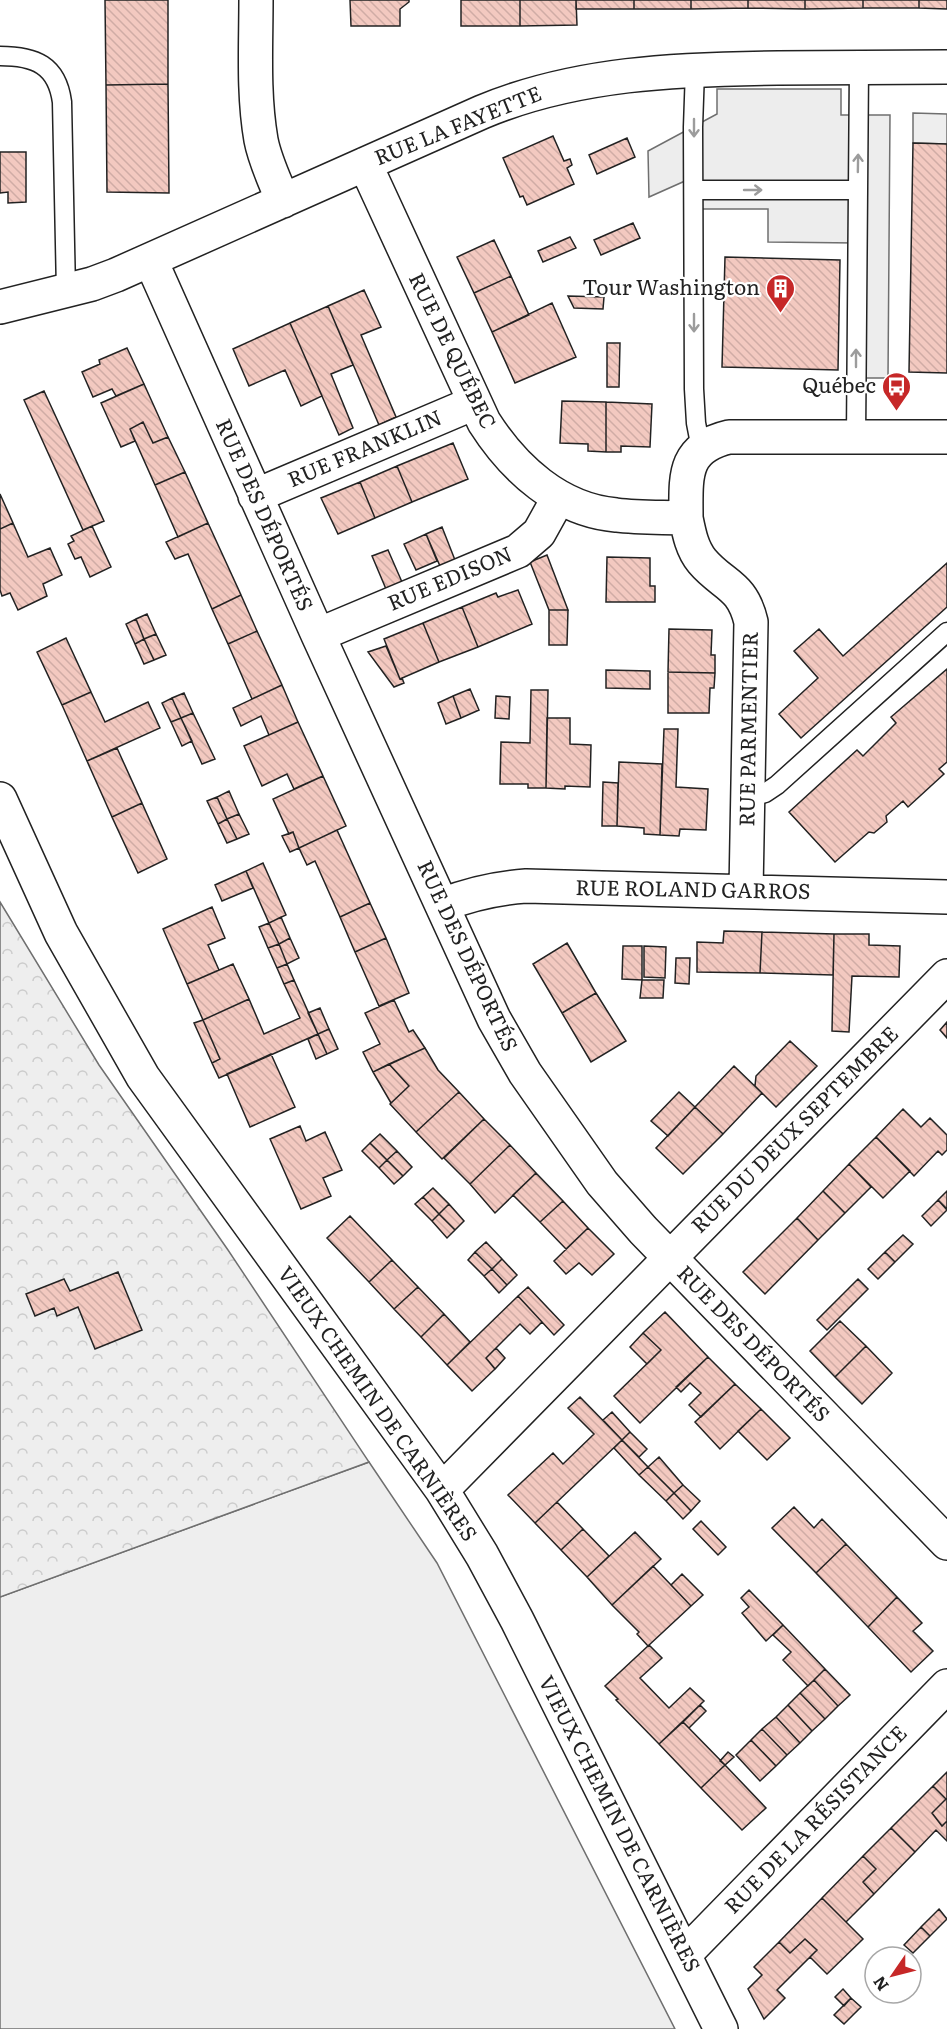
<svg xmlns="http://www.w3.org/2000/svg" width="947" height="2029" viewBox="0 0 947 2029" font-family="Literata,serif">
<defs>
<pattern id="forest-crowns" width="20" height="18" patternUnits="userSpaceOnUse" patternTransform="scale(1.5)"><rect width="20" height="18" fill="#eee"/><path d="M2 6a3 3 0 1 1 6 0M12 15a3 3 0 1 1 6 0" fill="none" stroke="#ccc"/></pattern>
<pattern id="building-back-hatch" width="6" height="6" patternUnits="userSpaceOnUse" patternTransform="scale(1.5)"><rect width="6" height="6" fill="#f3c9c0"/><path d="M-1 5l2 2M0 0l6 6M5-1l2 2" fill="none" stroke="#d0aca5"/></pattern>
</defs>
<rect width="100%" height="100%" fill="#fff"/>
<!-- grass -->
<path fill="#eee" stroke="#6f6f6f" stroke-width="1.5" d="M 913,113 L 947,114 L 947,144 L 913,143 Z
M 369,1462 L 437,1563 L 675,2029 L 0,2029 L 0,1597 Z"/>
<!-- forest -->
<path fill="url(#forest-crowns)" stroke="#6f6f6f" stroke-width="1.5" d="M 0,902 L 99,1065 L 228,1250 L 369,1462 L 0,1597 Z"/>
<!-- parking -->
<path fill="#ededed" stroke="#6f6f6f" stroke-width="1.5" d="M 717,89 L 841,89 L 841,115 L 890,115 L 888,378 L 856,378 L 856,243 L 768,242 L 768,209 L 695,209 L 694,177 L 649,197 L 648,151 L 717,114 Z"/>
<!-- building -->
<path fill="url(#building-back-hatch)" stroke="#222" stroke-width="1.5" d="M 105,0 L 168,0 L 168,84 L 106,85 Z
M 350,0 L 409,0 L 409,2 L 400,9 L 400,26 L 351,26 Z
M 461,0 L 520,0 L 520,26 L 461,26 Z
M 520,0 L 576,0 L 577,25 L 520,26 Z
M 576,0 L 634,0 L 634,9 L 576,9 Z
M 634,0 L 691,0 L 691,9 L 634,9 Z
M 691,0 L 748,0 L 748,8 L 691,9 Z
M 748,0 L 805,0 L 805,9 L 748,8 Z
M 805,0 L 863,0 L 863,8 L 805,9 Z
M 863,0 L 919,0 L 919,8 L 863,8 Z
M 919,0 L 947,0 L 947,9 L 919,8 Z
M 168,84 L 169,193 L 107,192 L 106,85 Z
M 553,136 L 564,161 L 570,159 L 572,165 L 567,168 L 574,184 L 527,205 L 523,196 L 520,197 L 503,158 Z
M 627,138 L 635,157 L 597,174 L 589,155 Z
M 913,143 L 947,144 L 947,373 L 909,372 Z
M 0,152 L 26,152 L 26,202 L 8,203 L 8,192 L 0,193 Z
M 633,223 L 640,238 L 601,255 L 594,240 Z
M 570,237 L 576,248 L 543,262 L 538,251 Z
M 494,240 L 511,276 L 474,293 L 457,257 Z
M 725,257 L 840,260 L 838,370 L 722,367 Z
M 511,276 L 529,315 L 492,332 L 474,293 Z
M 364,290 L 381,327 L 361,335 L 396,417 L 379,425 L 328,306 Z
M 568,296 L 604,297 L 603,309 L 574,308 Z
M 552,303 L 576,357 L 515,383 L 492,332 Z
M 328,306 L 353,365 L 331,374 L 353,428 L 339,435 L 290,323 Z
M 290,323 L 322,396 L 301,406 L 285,370 L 249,386 L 233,349 Z
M 607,343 L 620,343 L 619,387 L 607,387 Z
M 127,348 L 144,384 L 116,396 L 112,389 L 93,397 L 82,372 L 100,364 L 99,360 Z
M 144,384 L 168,437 L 153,443 L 143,422 L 130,429 L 135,441 L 121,447 L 101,403 Z
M 44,391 L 104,521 L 83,530 L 24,400 Z
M 562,401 L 606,402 L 606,452 L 588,451 L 588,444 L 560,443 Z
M 606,402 L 652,404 L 650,447 L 621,446 L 621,452 L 606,452 Z
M 143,422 L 153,443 L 168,437 L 185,472 L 155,485 L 130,429 Z
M 453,443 L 468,479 L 412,502 L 397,466 Z
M 397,466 L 412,502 L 375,518 L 360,482 Z
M 185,472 L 208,523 L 178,537 L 155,485 Z
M 360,482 L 375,518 L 338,534 L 321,498 Z
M 0,494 L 13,523 L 0,529 Z
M 13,523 L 28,557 L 50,548 L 62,575 L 43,584 L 47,596 L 18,610 L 10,593 L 2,596 L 0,590 L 0,529 Z
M 208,523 L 241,595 L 212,609 L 188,554 L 175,559 L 166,542 Z
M 92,526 L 111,567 L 90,577 L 81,557 L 75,559 L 68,544 L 74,541 L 71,536 Z
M 442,527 L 455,560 L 440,566 L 426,534 Z
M 426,534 L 437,561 L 416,570 L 404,544 Z
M 388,550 L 402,582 L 386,589 L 372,556 Z
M 547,555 L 568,610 L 549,610 L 530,562 Z
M 607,557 L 650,558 L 650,586 L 655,586 L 655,602 L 606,602 Z
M 947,563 L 947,607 L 801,738 L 779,714 L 818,678 L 794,651 L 819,629 L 843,656 Z
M 518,590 L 532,624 L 478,647 L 462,607 L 496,593 L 498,597 Z
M 241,595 L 257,631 L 228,644 L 212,609 Z
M 462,607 L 478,647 L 439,662 L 423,623 Z
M 549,610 L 568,610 L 567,645 L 549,645 Z
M 147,614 L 156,634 L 144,639 L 136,619 Z
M 136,619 L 144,639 L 135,644 L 126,624 Z
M 423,623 L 439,662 L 400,679 L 384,639 Z
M 669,629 L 712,630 L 711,655 L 715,655 L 715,673 L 668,672 Z
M 257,631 L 282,685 L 252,699 L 228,644 Z
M 156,634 L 166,655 L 154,660 L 144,639 Z
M 66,638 L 91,692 L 62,705 L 37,652 Z
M 144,639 L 154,660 L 144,664 L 135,644 Z
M 386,646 L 400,679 L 402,678 L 404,683 L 394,687 L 368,652 Z
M 947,669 L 947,762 L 939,769 L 944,774 L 908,807 L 903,801 L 886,816 L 887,822 L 874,833 L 869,832 L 835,862 L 789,812 L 857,750 L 863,756 L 896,723 L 891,717 Z
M 606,670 L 650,671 L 650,689 L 606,688 Z
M 668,672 L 715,673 L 714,688 L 710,688 L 709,713 L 668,713 Z
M 282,685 L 298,722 L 269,735 L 261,716 L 241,726 L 233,708 Z
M 470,689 L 479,710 L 461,718 L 453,696 Z
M 531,690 L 548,690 L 546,788 L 528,788 L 528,784 L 500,784 L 501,742 L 530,743 Z
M 91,692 L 105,722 L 148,702 L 160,728 L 87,761 L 62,705 Z
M 184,693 L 193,713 L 181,718 L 172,698 Z
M 453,696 L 461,718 L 446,724 L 438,703 Z
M 496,696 L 510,697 L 509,719 L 495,718 Z
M 172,698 L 181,718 L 171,722 L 162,703 Z
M 193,713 L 215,759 L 202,764 L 181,718 Z
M 181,718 L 192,741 L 182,746 L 171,722 Z
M 547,718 L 570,718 L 570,744 L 591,745 L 590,787 L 565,786 L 565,789 L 546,788 Z
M 298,722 L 323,776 L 294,789 L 287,774 L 262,786 L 244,746 Z
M 664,729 L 678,729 L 676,787 L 708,789 L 706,830 L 680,829 L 679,836 L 660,835 Z
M 117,748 L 142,803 L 112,817 L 87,761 Z
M 619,762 L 662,764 L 660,835 L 644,834 L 644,828 L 617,826 Z
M 323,776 L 346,826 L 299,848 L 293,832 L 289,834 L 273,799 Z
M 603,782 L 618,783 L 617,826 L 602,826 Z
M 229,791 L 239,814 L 227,819 L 217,797 Z
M 217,797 L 227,819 L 218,824 L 207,801 Z
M 142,803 L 167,859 L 138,873 L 112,817 Z
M 239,814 L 249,834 L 237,839 L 227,819 Z
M 227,819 L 237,839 L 227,843 L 218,824 Z
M 337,830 L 370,903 L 340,917 L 315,861 L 307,865 L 299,848 Z
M 293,832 L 299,848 L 290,852 L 282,836 Z
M 263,863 L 286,915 L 269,923 L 246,871 Z
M 246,871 L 253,888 L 222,901 L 215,885 Z
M 370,903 L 386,938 L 355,952 L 340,917 Z
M 212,907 L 225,938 L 208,945 L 219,970 L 187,984 L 163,929 Z
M 281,917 L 290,938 L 279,944 L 269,923 Z
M 269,923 L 279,944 L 268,948 L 259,927 Z
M 724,931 L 762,932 L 760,973 L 697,972 L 697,942 L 723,943 Z
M 762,932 L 834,934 L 833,975 L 760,973 Z
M 834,934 L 869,934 L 869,945 L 900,946 L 899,977 L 852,976 L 849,1032 L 832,1031 Z
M 290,938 L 299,958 L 287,964 L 279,944 Z
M 386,938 L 409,993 L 379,1006 L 355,952 Z
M 567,943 L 596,993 L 562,1013 L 533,964 Z
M 279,944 L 287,964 L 277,968 L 268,948 Z
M 623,946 L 642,946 L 642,980 L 622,979 Z
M 644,946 L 666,947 L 665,978 L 644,977 Z
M 676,958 L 690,958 L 689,984 L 675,983 Z
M 233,964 L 249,999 L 203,1020 L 187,984 Z
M 287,964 L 294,980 L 284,984 L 277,968 Z
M 294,980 L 318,1034 L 219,1078 L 212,1063 L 220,1059 L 203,1020 L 249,999 L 264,1034 L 300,1018 L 284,984 Z
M 642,980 L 664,980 L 663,998 L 640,998 Z
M 596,993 L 626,1041 L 591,1062 L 562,1013 Z
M 394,1000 L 409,1032 L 413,1030 L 425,1048 L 373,1072 L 363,1052 L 380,1044 L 365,1013 Z
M 320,1008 L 329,1029 L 318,1034 L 308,1013 Z
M 203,1020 L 220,1059 L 212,1063 L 194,1023 Z
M 947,1022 L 947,1038 L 940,1030 Z
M 329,1029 L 338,1049 L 327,1054 L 318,1034 Z
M 318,1034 L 327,1054 L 316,1059 L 308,1039 Z
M 790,1041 L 817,1066 L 776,1107 L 755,1086 L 756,1076 Z
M 425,1048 L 438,1070 L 459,1092 L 416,1132 L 390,1104 L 409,1086 L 389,1064 Z
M 271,1054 L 295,1107 L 250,1127 L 227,1074 Z
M 389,1064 L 409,1086 L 391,1103 L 373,1072 Z
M 734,1066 L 762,1093 L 723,1134 L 695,1107 Z
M 459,1092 L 484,1119 L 442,1159 L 416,1132 Z
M 679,1092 L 695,1107 L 668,1136 L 651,1121 Z
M 695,1107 L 723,1134 L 683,1174 L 656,1148 Z
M 903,1109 L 921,1127 L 930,1118 L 947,1135 L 947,1150 L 942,1155 L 938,1151 L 914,1176 L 876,1137 Z
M 484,1119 L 510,1145 L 470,1184 L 444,1158 Z
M 300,1126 L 306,1141 L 325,1132 L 342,1170 L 323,1178 L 331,1196 L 301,1209 L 270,1139 Z
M 380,1134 L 397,1151 L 387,1160 L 370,1143 Z
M 876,1137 L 910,1171 L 883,1198 L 849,1164 Z
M 370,1143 L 387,1160 L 379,1168 L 362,1151 Z
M 510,1145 L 536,1173 L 495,1213 L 470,1184 Z
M 397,1151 L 412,1167 L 403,1176 L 387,1160 Z
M 387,1160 L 403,1176 L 394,1184 L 379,1168 Z
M 849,1164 L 871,1187 L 845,1213 L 823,1191 Z
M 536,1173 L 563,1201 L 540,1222 L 513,1195 Z
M 433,1188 L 449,1204 L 439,1214 L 423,1197 Z
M 823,1191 L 845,1213 L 818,1240 L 797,1218 Z
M 947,1191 L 947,1209 L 938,1200 Z
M 423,1197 L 439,1214 L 432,1221 L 415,1204 Z
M 938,1200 L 947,1210 L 931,1226 L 922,1216 Z
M 563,1201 L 588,1228 L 566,1249 L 540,1222 Z
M 449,1204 L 464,1221 L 455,1230 L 439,1214 Z
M 439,1214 L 455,1230 L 447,1238 L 432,1221 Z
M 350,1216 L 392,1260 L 369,1282 L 327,1238 Z
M 797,1218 L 818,1240 L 765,1294 L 743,1272 Z
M 588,1228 L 614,1254 L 592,1275 L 579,1263 L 566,1274 L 554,1261 Z
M 903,1235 L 913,1244 L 895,1262 L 885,1252 Z
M 486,1242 L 502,1259 L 492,1269 L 475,1252 Z
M 475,1252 L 492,1269 L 484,1276 L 468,1260 Z
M 885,1252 L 895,1262 L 878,1279 L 868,1269 Z
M 502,1259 L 517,1275 L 507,1285 L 492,1269 Z
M 392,1260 L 418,1287 L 394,1309 L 369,1282 Z
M 492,1269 L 507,1285 L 499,1293 L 484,1276 Z
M 118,1272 L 142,1330 L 95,1349 L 78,1307 L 57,1316 L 54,1308 L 35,1316 L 26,1294 L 64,1279 L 70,1291 Z
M 858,1279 L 868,1289 L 827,1330 L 817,1320 Z
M 418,1287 L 444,1314 L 421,1337 L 394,1309 Z
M 528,1287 L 564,1325 L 554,1335 L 518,1296 Z
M 518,1296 L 542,1322 L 530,1334 L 520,1324 L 486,1358 L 495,1369 L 472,1391 L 447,1365 Z
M 665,1312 L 708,1357 L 640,1423 L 614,1396 L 661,1350 L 643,1333 Z
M 444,1314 L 470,1342 L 447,1365 L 421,1337 Z
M 840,1321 L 866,1346 L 835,1377 L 810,1351 Z
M 643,1333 L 661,1350 L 647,1364 L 630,1347 Z
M 866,1346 L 892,1373 L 862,1404 L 835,1377 Z
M 496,1348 L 505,1358 L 495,1369 L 486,1358 Z
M 708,1357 L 735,1384 L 701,1417 L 689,1405 L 701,1393 L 690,1383 L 681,1392 L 676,1387 Z
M 735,1384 L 761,1409 L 720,1449 L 695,1422 Z
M 580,1397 L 622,1440 L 535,1523 L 508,1495 L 553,1453 L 563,1464 L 594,1434 L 568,1408 Z
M 761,1409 L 790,1438 L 767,1460 L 738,1431 Z
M 612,1412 L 630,1432 L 622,1440 L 603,1420 Z
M 630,1432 L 647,1449 L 639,1457 L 622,1440 Z
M 622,1440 L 648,1467 L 639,1475 L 614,1448 Z
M 659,1457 L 683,1485 L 674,1493 L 648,1467 Z
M 648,1467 L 674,1493 L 666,1501 L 639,1475 Z
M 683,1485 L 700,1501 L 691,1511 L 674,1493 Z
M 674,1493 L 691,1511 L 683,1519 L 666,1501 Z
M 557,1502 L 583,1529 L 561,1550 L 535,1523 Z
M 794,1507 L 814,1528 L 822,1519 L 846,1544 L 816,1573 L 772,1528 Z
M 701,1521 L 726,1547 L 718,1555 L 693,1529 Z
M 583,1529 L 609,1556 L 587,1577 L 561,1550 Z
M 635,1532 L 661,1559 L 612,1605 L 587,1577 Z
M 846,1544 L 897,1597 L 868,1627 L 816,1573 Z
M 653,1566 L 691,1606 L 648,1646 L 637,1634 L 639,1632 L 612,1605 Z
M 682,1574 L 703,1595 L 691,1606 L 671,1585 Z
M 749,1590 L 783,1625 L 766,1641 L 742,1613 L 749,1607 L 741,1598 Z
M 897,1597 L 922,1623 L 913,1631 L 933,1651 L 911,1672 L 868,1627 Z
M 783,1625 L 825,1669 L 808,1686 L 783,1660 L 791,1652 L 773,1635 Z
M 649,1645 L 662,1658 L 640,1678 L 669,1708 L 690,1688 L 704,1701 L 659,1744 L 616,1700 L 618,1699 L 605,1686 Z
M 825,1669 L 850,1695 L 838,1706 L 814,1680 Z
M 814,1680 L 838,1706 L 825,1719 L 800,1693 Z
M 800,1693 L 825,1719 L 812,1731 L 788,1705 Z
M 700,1705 L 706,1711 L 689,1728 L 683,1722 Z
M 788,1705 L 812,1731 L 800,1743 L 776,1717 Z
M 776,1717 L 800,1743 L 787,1755 L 762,1729 Z
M 683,1722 L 725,1765 L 701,1788 L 659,1744 Z
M 762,1729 L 787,1755 L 776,1766 L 751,1740 Z
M 751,1740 L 776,1766 L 760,1781 L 736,1755 Z
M 728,1752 L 734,1757 L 725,1765 L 720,1761 Z
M 725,1765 L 766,1808 L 742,1830 L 701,1788 Z
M 947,1772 L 947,1821 L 942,1826 L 932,1813 L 946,1799 L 933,1786 Z
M 933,1786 L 946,1799 L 932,1813 L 942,1826 L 947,1821 L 947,1841 L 936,1830 L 915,1852 L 891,1828 Z
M 891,1828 L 915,1852 L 874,1894 L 863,1882 L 876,1869 L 863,1856 Z
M 863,1856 L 876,1869 L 863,1882 L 874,1894 L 846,1922 L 822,1898 Z
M 822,1898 L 863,1939 L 827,1974 L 810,1957 L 817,1950 L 805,1939 L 790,1953 L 779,1942 Z
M 939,1909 L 947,1919 L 930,1936 L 921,1927 Z
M 921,1927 L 930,1936 L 913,1953 L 904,1945 Z
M 805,1939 L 817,1950 L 777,1990 L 785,1998 L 764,2019 L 748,1989 L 762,1975 L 754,1967 L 779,1942 L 790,1953 Z
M 843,1989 L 851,1998 L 844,2006 L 835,1997 Z
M 851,1998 L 861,2007 L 844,2024 L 834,2015 Z"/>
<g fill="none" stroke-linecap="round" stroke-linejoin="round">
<defs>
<path id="lane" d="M 0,56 C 35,56 57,65 62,102 L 66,291
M 695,70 L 693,127 L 694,389 L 696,423 L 701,449
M 695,190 L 858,190
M 856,437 L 859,67
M 748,798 L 765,793 L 777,785 L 947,632"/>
<path id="street" d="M 256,0 C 256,46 253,94 261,140 C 265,161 275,181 283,201
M 365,164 L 484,422 C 514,469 559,510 616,515 C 639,518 663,517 686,518 C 686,477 682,448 729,437 L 947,437
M 151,261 L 318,635 L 494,1019 L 525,1073 L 602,1183 L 643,1230 L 947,1543
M 0,307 L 92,284 L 116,275 L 482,112 C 575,73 678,69 778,68 C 834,68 891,67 947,67
M 255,496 L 474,403
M 686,518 C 689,533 692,549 702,561 C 723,586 742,584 751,622 L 746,891
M 318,635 L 518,551 L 539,533 L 559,497
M 0,799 L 61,933 L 143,1077 L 442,1490 L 482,1555 L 517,1620 L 721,2029
M 442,905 C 470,894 496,888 526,886 L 947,897
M 442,1490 L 947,976
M 685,1954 L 947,1686"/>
</defs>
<!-- lane casing -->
<use href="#lane" stroke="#222" stroke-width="21"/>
<!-- street casing -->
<use href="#street" stroke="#222" stroke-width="36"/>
<!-- lane -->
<use href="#lane" stroke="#fff" stroke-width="18"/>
<!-- street -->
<use href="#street" stroke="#fff" stroke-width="33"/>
</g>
<!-- one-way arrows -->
<defs><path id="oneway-shaft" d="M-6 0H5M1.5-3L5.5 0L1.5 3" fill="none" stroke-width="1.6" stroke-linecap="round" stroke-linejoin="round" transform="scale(1.5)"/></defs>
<g stroke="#9c9c9c">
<use href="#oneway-shaft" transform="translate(694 128) rotate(90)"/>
<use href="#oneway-shaft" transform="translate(858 163) rotate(-89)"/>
<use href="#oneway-shaft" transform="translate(753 190)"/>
<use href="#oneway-shaft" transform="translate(694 323) rotate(90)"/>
<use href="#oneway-shaft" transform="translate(856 358) rotate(-90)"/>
</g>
<!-- icons -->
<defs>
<symbol id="building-pin" viewBox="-11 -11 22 30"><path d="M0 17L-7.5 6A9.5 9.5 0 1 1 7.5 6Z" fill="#c62828" stroke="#fff"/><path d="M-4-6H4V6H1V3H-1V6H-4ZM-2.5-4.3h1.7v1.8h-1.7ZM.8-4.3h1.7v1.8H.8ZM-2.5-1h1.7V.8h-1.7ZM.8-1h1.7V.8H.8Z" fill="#fff"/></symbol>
<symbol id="bus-pin" viewBox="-11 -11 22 30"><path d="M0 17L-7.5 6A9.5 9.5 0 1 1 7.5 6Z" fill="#c62828" stroke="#fff"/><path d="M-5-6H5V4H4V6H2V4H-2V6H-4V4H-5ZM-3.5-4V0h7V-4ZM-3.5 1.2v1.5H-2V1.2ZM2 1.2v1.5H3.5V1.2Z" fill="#fff"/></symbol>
</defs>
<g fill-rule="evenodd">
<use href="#building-pin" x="764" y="272" width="33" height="45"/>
<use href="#bus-pin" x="880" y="370" width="33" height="45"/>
</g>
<g text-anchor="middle" stroke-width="4.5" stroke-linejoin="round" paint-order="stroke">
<!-- street labels -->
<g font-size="21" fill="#222" stroke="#fff">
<text transform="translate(458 126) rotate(-22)" y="7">RUE LA FAYETTE</text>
<text transform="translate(452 351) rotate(64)" y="7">RUE DE QUÉBEC</text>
<text transform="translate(365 449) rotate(-23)" y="7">RUE FRANKLIN</text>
<text transform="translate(264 515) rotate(66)" y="7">RUE DES DÉPORTÉS</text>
<text transform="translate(450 579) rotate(-23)" y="7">RUE EDISON</text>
<text transform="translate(749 729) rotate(-89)" y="7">RUE PARMENTIER</text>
<text transform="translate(693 890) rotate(1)" y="7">RUE ROLAND GARROS</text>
<text transform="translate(467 956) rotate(65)" y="7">RUE DES DÉPORTÉS</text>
<text transform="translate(795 1130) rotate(-45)" y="7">RUE DU DEUX SEPTEMBRE</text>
<text transform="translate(753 1344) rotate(46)" y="7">RUE DES DÉPORTÉS</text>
<text transform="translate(377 1404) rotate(55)" y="7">VIEUX CHEMIN DE CARNIÈRES</text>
<text transform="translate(816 1820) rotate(-46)" y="7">RUE DE LA RÉSISTANCE</text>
<text transform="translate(619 1824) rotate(63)" y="7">VIEUX CHEMIN DE CARNIÈRES</text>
</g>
<!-- poi labels -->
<g font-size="21" fill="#222" stroke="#fff" text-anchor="end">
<text x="760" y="295">Tour Washington</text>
<text x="876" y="393">Québec</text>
</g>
</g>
<!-- north arrow -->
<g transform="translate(893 1975) rotate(235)"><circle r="28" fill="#ffffff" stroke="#a7a7a7" stroke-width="1.5"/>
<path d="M0-4.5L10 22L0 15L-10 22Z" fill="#c62828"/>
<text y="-9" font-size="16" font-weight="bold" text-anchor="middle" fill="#222222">N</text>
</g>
</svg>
